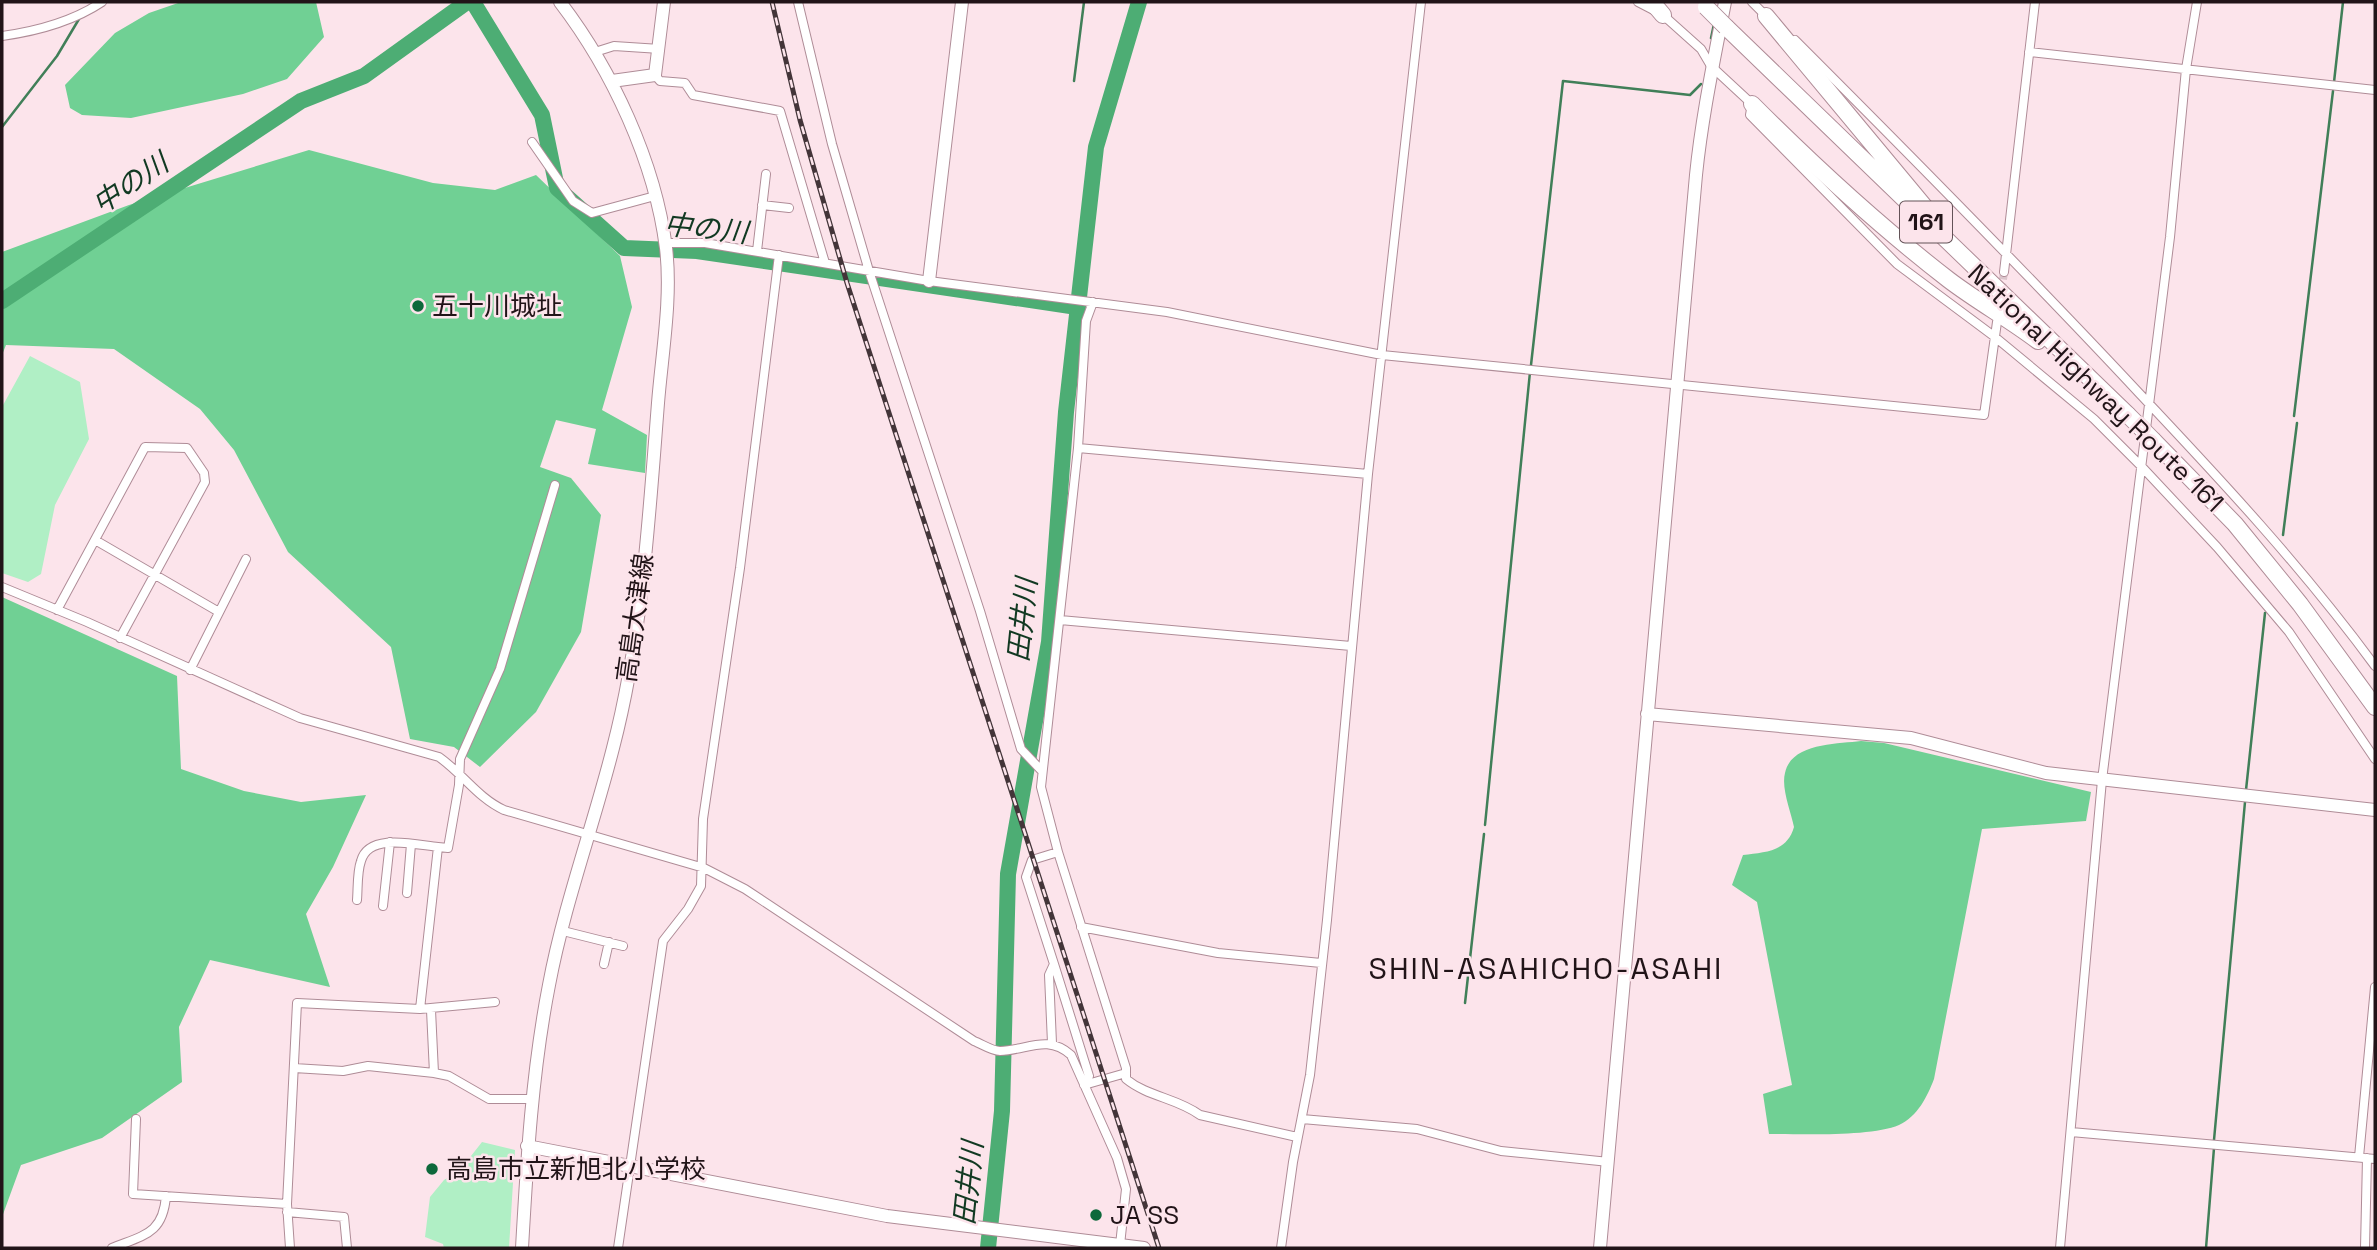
<svg xmlns="http://www.w3.org/2000/svg" width="2377" height="1250" viewBox="0 0 2377 1250" font-family="'Space Grotesk','Noto Sans JP',sans-serif">
<rect width="100%" height="100%" fill="#fce4eb"/>
<!-- green -->
<path fill="#b0efc5" d="M 30,356 L 80,382 L 89,439 L 55,505 L 41,574 L 28,582 L 2,573 L 2,407 Z
M 482,1142 L 515,1150 L 509,1248 L 444,1248 L 443,1244 L 425,1237 L 430,1197 L 444,1180 L 460,1170 Z"/>
<!-- forest -->
<path fill="#70d094" d="M 181,2 L 316,2 L 324,37 L 287,79 L 243,94 L 131,118 L 82,115 L 70,108 L 65,85 L 115,33 L 149,13 Z
M 309,150 L 433,183 L 495,190 L 536,175 L 620,256 L 632,307 L 602,410 L 647,435 L 645,473 L 588,464 L 596,429 L 556,420 L 540,467 L 571,478 L 601,515 L 581,632 L 536,712 L 480,767 L 454,747 L 410,739 L 391,647 L 288,552 L 234,450 L 200,409 L 114,349 L 6,345 L 2,355 L 2,252 L 129,205 Z
M 2,597 L 177,676 L 181,769 L 244,791 L 301,802 L 366,795 L 333,867 L 306,914 L 330,987 L 210,960 L 179,1027 L 182,1082 L 102,1138 L 21,1165 L 2,1217 Z
M 1861,741 L 1884,743 L 2091,792 L 2086,821 L 1982,829 L 1934,1079 C 1927,1097 1918,1116 1899,1125 C 1871,1137 1801,1134 1769,1134 L 1763,1094 L 1792,1085 L 1757,902 L 1732,885 L 1743,855 C 1765,852 1787,852 1794,827 C 1791,812 1781,788 1785,773 C 1791,743 1837,744 1861,741 Z"/>
<g fill="none" stroke-linecap="round" stroke-linejoin="round">
<!-- stream -->
<path stroke="#407f58" stroke-width="2.5" d="M 1711,38 L 1714,24
M 1074,81 L 1084,2
M 2334,82 L 2343,2
M 2,127 L 57,56 L 79,19
M 1531,365 L 1563,81 L 1690,95 L 1701,84
M 2294,416 L 2333,91
M 2283,535 L 2297,423
M 2246,790 L 2265,613
M 1485,825 L 1530,372
M 1465,1003 L 1484,834
M 2214,1140 L 2245,802
M 2206,1248 L 2214,1148"/>
<!-- river -->
<path stroke="#4dad74" stroke-width="16" d="M 473,2 L 542,115 L 557,188 L 624,248 L 697,251 L 1077,307
M 2,301 L 301,101 L 364,76 L 467,2
M 988,1248 L 1002,1111 L 1008,874 L 1049,642 L 1066,412 L 1096,147 L 1139,2"/>
<!-- street-tunnel -->
<path stroke="#dbc5cb" stroke-width="8" stroke-dasharray="8 4" stroke-linecap="butt" d="M 1998,315 L 2004,272"/>
<defs>
<path id="street" d="M 798,2 L 832,144 L 869,271 L 980,611 L 1021,749 L 1041,770
M 1638,2 L 1663,15 L 1701,49 L 1711,66 L 1752,104 L 1750,115 L 1897,264 L 1995,337 L 2094,419 L 2142,467 L 2217,547 L 2289,632 L 2375,759
M 1752,2 L 1766,16
M 2,36 C 38,31 72,22 102,2
M 1795,40 C 1911,156 2027,273 2139,393 C 2222,481 2303,568 2375,666
M 595,52 L 614,46 L 660,49
M 2029,52 L 2375,90
M 655,75 L 660,81 L 685,83 L 693,95 L 780,111 L 825,263
M 532,142 L 573,201 L 592,213 L 655,196
M 762,205 L 789,208
M 665,243 L 705,243 L 929,281 L 1167,312 L 1382,355 L 1984,415 L 1997,322
M 757,251 L 766,174
M 2004,272 L 2035,2
M 1093,302 L 1086,321 L 1078,448 L 1041,787 L 1058,852 L 1126,1068 L 1126,1079 C 1148,1097 1177,1098 1200,1115 L 1297,1137
M 1078,448 L 1368,474
M 95,540 L 219,612
M 2,587 L 87,622 L 300,718 L 439,757 C 463,774 478,798 504,810 L 704,868 L 745,889 L 974,1041 C 982,1044 992,1051 1000,1051 C 1028,1050 1047,1034 1071,1055 L 1117,1158 L 1126,1189 L 1120,1245
M 57,610 L 145,447 L 187,448 L 204,473 L 205,482 L 120,638
M 1060,620 L 1351,646
M 190,670 L 246,559
M 407,893 L 411,844
M 357,900 C 358,888 357,872 361,861 C 369,832 417,845 438,847
M 383,906 L 390,842
M 1081,927 L 1218,953 L 1321,963
M 563,931 L 623,946
M 604,964 L 609,942
M 1054,964 L 1089,1076 L 1084,1085
M 420,1009 L 495,1002
M 431,1010 L 434,1073
M 1052,1043 L 1049,975 L 1054,964 L 1026,877 L 1032,860 L 1058,852
M 294,1068 L 343,1071 L 368,1066 L 434,1073 L 449,1076 L 489,1099 L 531,1099
M 1084,1085 L 1126,1073
M 136,1119 L 133,1194 L 287,1204
M 1302,1119 L 1417,1129 L 1501,1151 L 1609,1162
M 2071,1132 L 2375,1159
M 2359,1157 L 2375,987
M 287,1212 L 344,1217 L 347,1248
M 112,1248 C 144,1235 163,1234 166,1196
M 290,1248 L 287,1204 L 297,1003 L 420,1009 L 438,847 L 448,848 L 459,785 L 460,759 L 500,669 L 555,485
M 618,1248 L 663,941 L 688,909 L 701,886 L 703,819 L 740,568 L 779,255
M 1281,1248 L 1293,1162 L 1310,1075 L 1327,920 L 1368,474 L 1421,2
M 2060,1248 L 2102,780 L 2170,237 L 2186,69 L 2197,2
M 2365,1248 L 2367,1158"/>
<path id="secondary" d="M 612,81 L 655,75 L 664,2
M 929,281 L 962,2
M 1647,714 L 1911,738 L 2046,773 L 2375,810
M 527,1146 L 887,1216 L 1144,1248
M 522,1248 C 527,1160 532,1072 549,985 C 564,905 593,827 613,748 C 642,637 649,518 658,403 C 662,353 672,298 666,248 C 655,162 612,70 560,2
M 1600,1248 L 1696,175 C 1702,116 1714,60 1725,2"/>
<path id="highway" d="M 1652,2 L 1663,15
M 1766,16 L 1929,212
M 1726,27 L 2128,415
M 1752,104 C 1814,166 1879,226 1949,280 C 1978,302 2009,319 2038,341
M 2153,440 L 2235,524 L 2300,604 L 2375,707"/>
</defs>
<!-- street casing -->
<use href="#street" stroke="#af8c97" stroke-width="10"/>
<!-- secondary casing -->
<use href="#secondary" stroke="#af8c97" stroke-width="14"/>
<!-- highway casing -->
<use href="#highway" stroke="#af8c97" stroke-width="18"/>
<!-- street -->
<use href="#street" stroke="#fff" stroke-width="8"/>
<!-- secondary -->
<use href="#secondary" stroke="#fff" stroke-width="12"/>
<!-- highway -->
<use href="#highway" stroke="#fff" stroke-width="16"/>
<defs>
<path id="rail" d="M 772,2 L 800,120 L 847,283 L 1159,1248"/>
</defs>
<!-- rail casing -->
<use href="#rail" stroke="#433539" stroke-width="5"/>
<!-- rail -->
<use href="#rail" stroke="#fce4eb" stroke-width="2.5" stroke-dasharray="8" stroke-linecap="butt"/>
<defs>
<path id="highway-bridge" d="M 1706,7 L 1726,27
M 2128,415 L 2153,440"/>
</defs>
<!-- highway-bridge casing -->
<use href="#highway-bridge" stroke="#af8c97" stroke-width="18" stroke-linecap="butt"/>
<!-- highway-bridge -->
<use href="#highway-bridge" stroke="#fff" stroke-width="16"/>
</g>
<!-- markers -->
<g fill="#0d683b" stroke="#fce4eb" stroke-width="2.5">
<circle cx="418" cy="306" r="7"/>
<circle cx="432" cy="1169" r="7"/>
<circle cx="1096" cy="1215" r="7"/>
</g>
<g text-anchor="middle" stroke-width="5" stroke-linejoin="round" paint-order="stroke">
<!-- shield labels -->
<rect fill="#fce4eb" stroke="#635257" stroke-width="2" x="1900" y="201.5" width="52" height="41" rx="5"/>
<g font-size="24" font-weight="bold" fill="#211418">
<text x="1926" y="230">161</text>
</g>
<!-- poi labels -->
<g font-size="26" fill="#211418" stroke="#fce4eb" text-anchor="start">
<text x="432" y="315">五十川城址</text>
<text x="446" y="1178">高島市立新旭北小学校</text>
<text x="1110" y="1224">JA SS</text>
</g>
<!-- street labels -->
<g font-size="26" fill="#211418" stroke="#fce4eb">
<text transform="translate(2096 388) rotate(44)" y="9">National Highway Route 161</text>
<text transform="translate(635 618) rotate(-82)" y="9">高島大津線</text>
</g>
<!-- water labels -->
<g font-size="28" font-style="italic" fill="#113922" stroke="#fce4eb">
<text transform="translate(130 183) rotate(-34)" y="10">中の川</text>
<text transform="translate(706 228) rotate(6)" y="10">中の川</text>
<text transform="translate(1022 620) rotate(-84)" y="10">田井川</text>
<text transform="translate(968 1183) rotate(-84)" y="10">田井川</text>
</g>
<!-- quarter labels -->
<g font-size="30" letter-spacing="2" fill="#211418" stroke="#fce4eb">
<text x="1546" y="979">SHIN-ASAHICHO-ASAHI</text>
</g>
</g>
<!-- border -->
<rect width="2377" height="1250" fill="none" stroke="#211418" stroke-width="7"/>
</svg>
